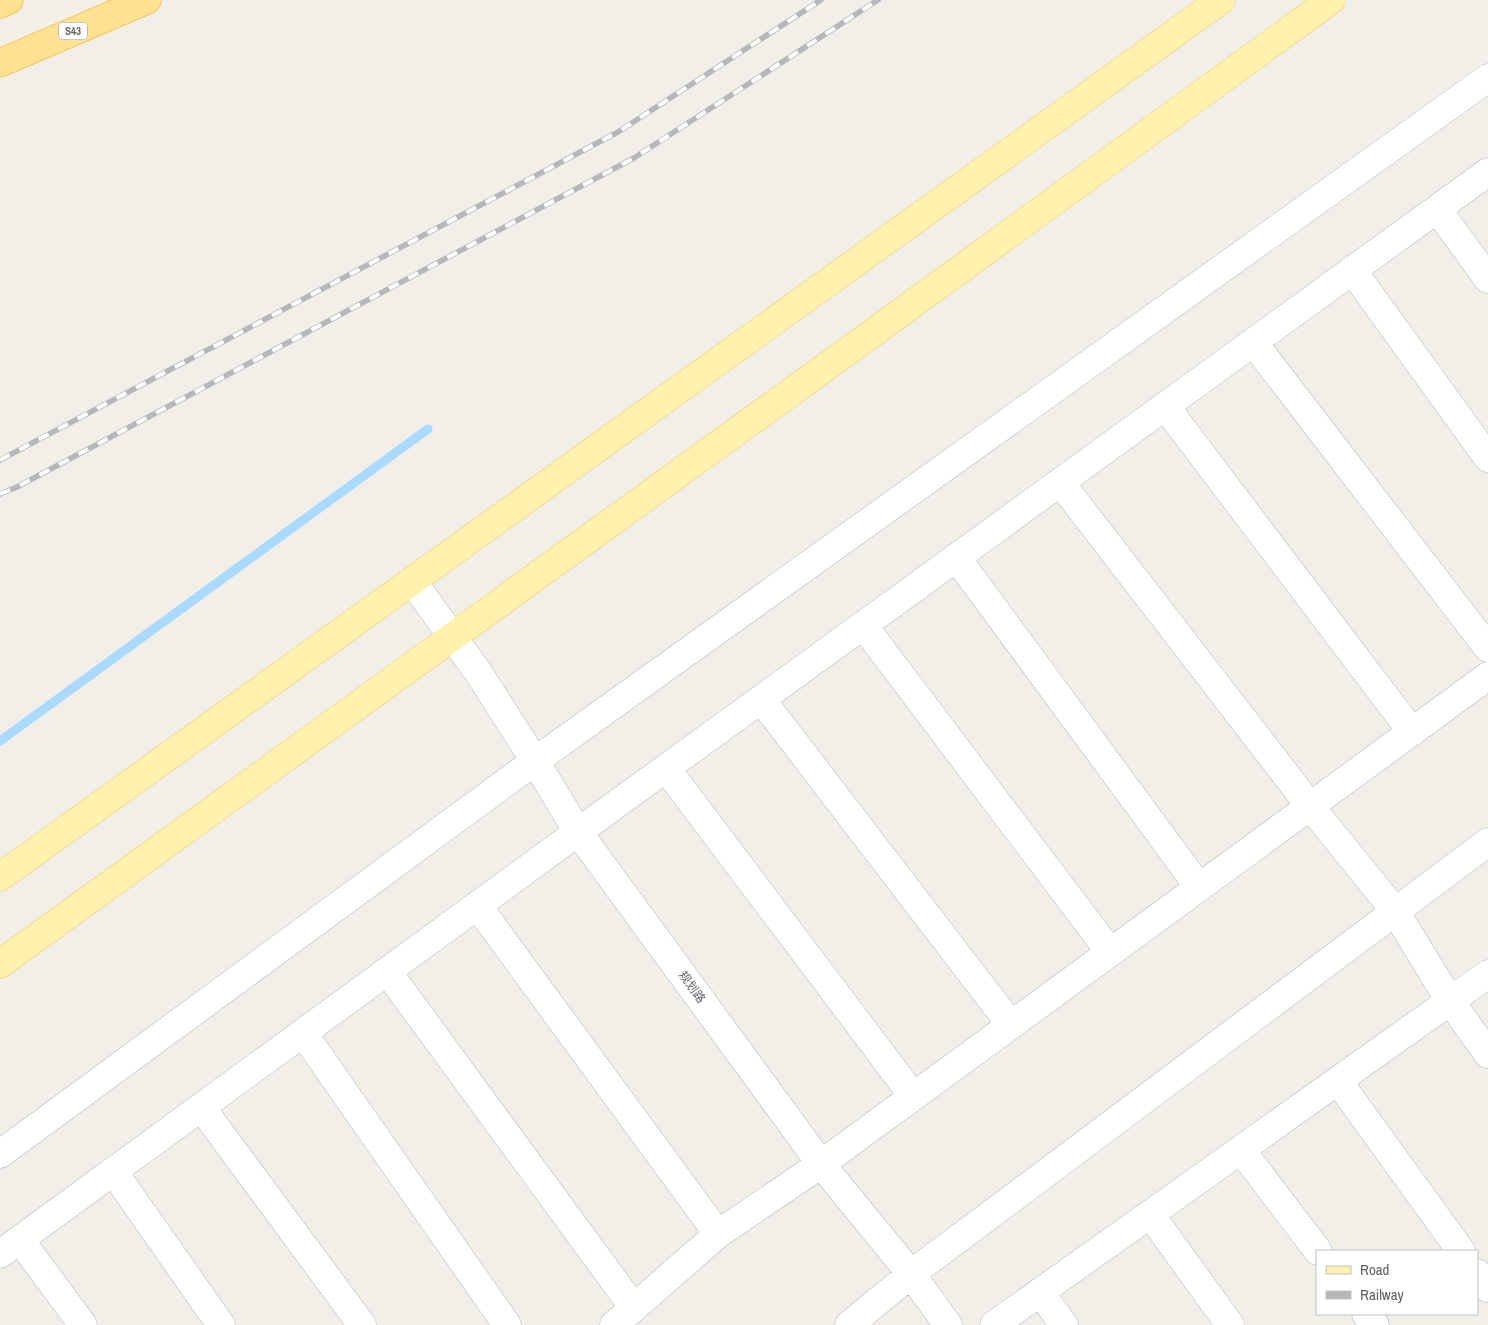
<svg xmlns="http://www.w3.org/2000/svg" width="1488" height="1325" viewBox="0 0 1488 1325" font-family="'Archivo Narrow','Noto Sans SC',sans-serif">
<rect width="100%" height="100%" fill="#f1efe8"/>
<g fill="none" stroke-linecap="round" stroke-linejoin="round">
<!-- stream -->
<path stroke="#aadaff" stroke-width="9" d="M 0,741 L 428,429"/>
<defs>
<path id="minor" d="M 1437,209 L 1488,279
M 1352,270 L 1488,458
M 1253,342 L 1488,648
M 1165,406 L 1412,732
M 1060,482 L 1310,806 L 1395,911 L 1450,1001 L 1488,1054
M 956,557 L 1199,887
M 412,581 L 478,672 L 535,761 L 578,832 L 821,1164 L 911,1274 L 948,1325
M 863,625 L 1110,952
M 761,699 L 1011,1025
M 666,768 L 913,1096
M 477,905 L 718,1234
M 387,971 L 634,1308
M 303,1033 L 507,1325
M 1338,1081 L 1461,1251
M 201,1107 L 362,1325
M 1241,1150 L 1318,1251
M 0,1154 L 535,761 L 1488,78
M 113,1171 L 221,1325
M 1150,1214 L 1230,1325
M 20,1240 L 83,1325
M 0,1254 L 578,832 L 1488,172
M 1477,1273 L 1488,1288
M 1040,1292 L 1064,1325
M 1366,1314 L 1375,1325
M 614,1325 L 718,1234 L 821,1164 L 1488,676
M 849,1325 L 911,1274 L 1488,842
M 994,1325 L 1488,974"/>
<path id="major" d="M 0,877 L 1221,0
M 0,964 L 841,356 L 1331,0"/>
<path id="highway" d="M 0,4 L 9,0
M 0,63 L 147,0"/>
</defs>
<!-- minor casing -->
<use href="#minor" stroke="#b5b8bc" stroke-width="29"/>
<!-- major casing -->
<use href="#major" stroke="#f2c960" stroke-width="29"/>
<!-- highway casing -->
<use href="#highway" stroke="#f9ab00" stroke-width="29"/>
<!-- minor -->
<use href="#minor" stroke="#fff" stroke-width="28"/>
<!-- major -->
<use href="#major" stroke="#fff2af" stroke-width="28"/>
<!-- highway -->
<use href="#highway" stroke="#fde293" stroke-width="28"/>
<defs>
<path id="rail" d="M 0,460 L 618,132 L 821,0
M 0,494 L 17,487 L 634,158 L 878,0"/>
</defs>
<!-- rail casing -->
<use href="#rail" stroke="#b6b7b8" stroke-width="5.5"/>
<!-- rail -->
<use href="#rail" stroke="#fff" stroke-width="4" stroke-dasharray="11" stroke-linecap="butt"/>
</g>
<g text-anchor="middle" stroke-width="4" stroke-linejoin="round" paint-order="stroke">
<!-- shield labels -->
<rect fill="#fff" stroke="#8f9295" stroke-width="1" x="59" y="22.5" width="28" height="17" rx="4"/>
<g font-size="11" font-weight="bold" fill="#5f6368">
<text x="73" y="35">S43</text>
</g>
<!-- street labels -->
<g font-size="12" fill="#5f6368" stroke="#fff">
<text transform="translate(692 987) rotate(54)" y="4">规划路</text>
</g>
</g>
<!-- legend -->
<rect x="1316" y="1250" width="162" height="65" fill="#ffffff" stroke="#bfc1c3"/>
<rect x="1326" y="1266" width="25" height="8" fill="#fff2af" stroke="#bfc1c3"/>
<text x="1360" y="1275" font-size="15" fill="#5f6368">Road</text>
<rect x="1326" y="1291" width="25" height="8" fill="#b6b7b8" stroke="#bfc1c3"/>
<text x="1360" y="1300" font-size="15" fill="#5f6368">Railway</text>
</svg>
